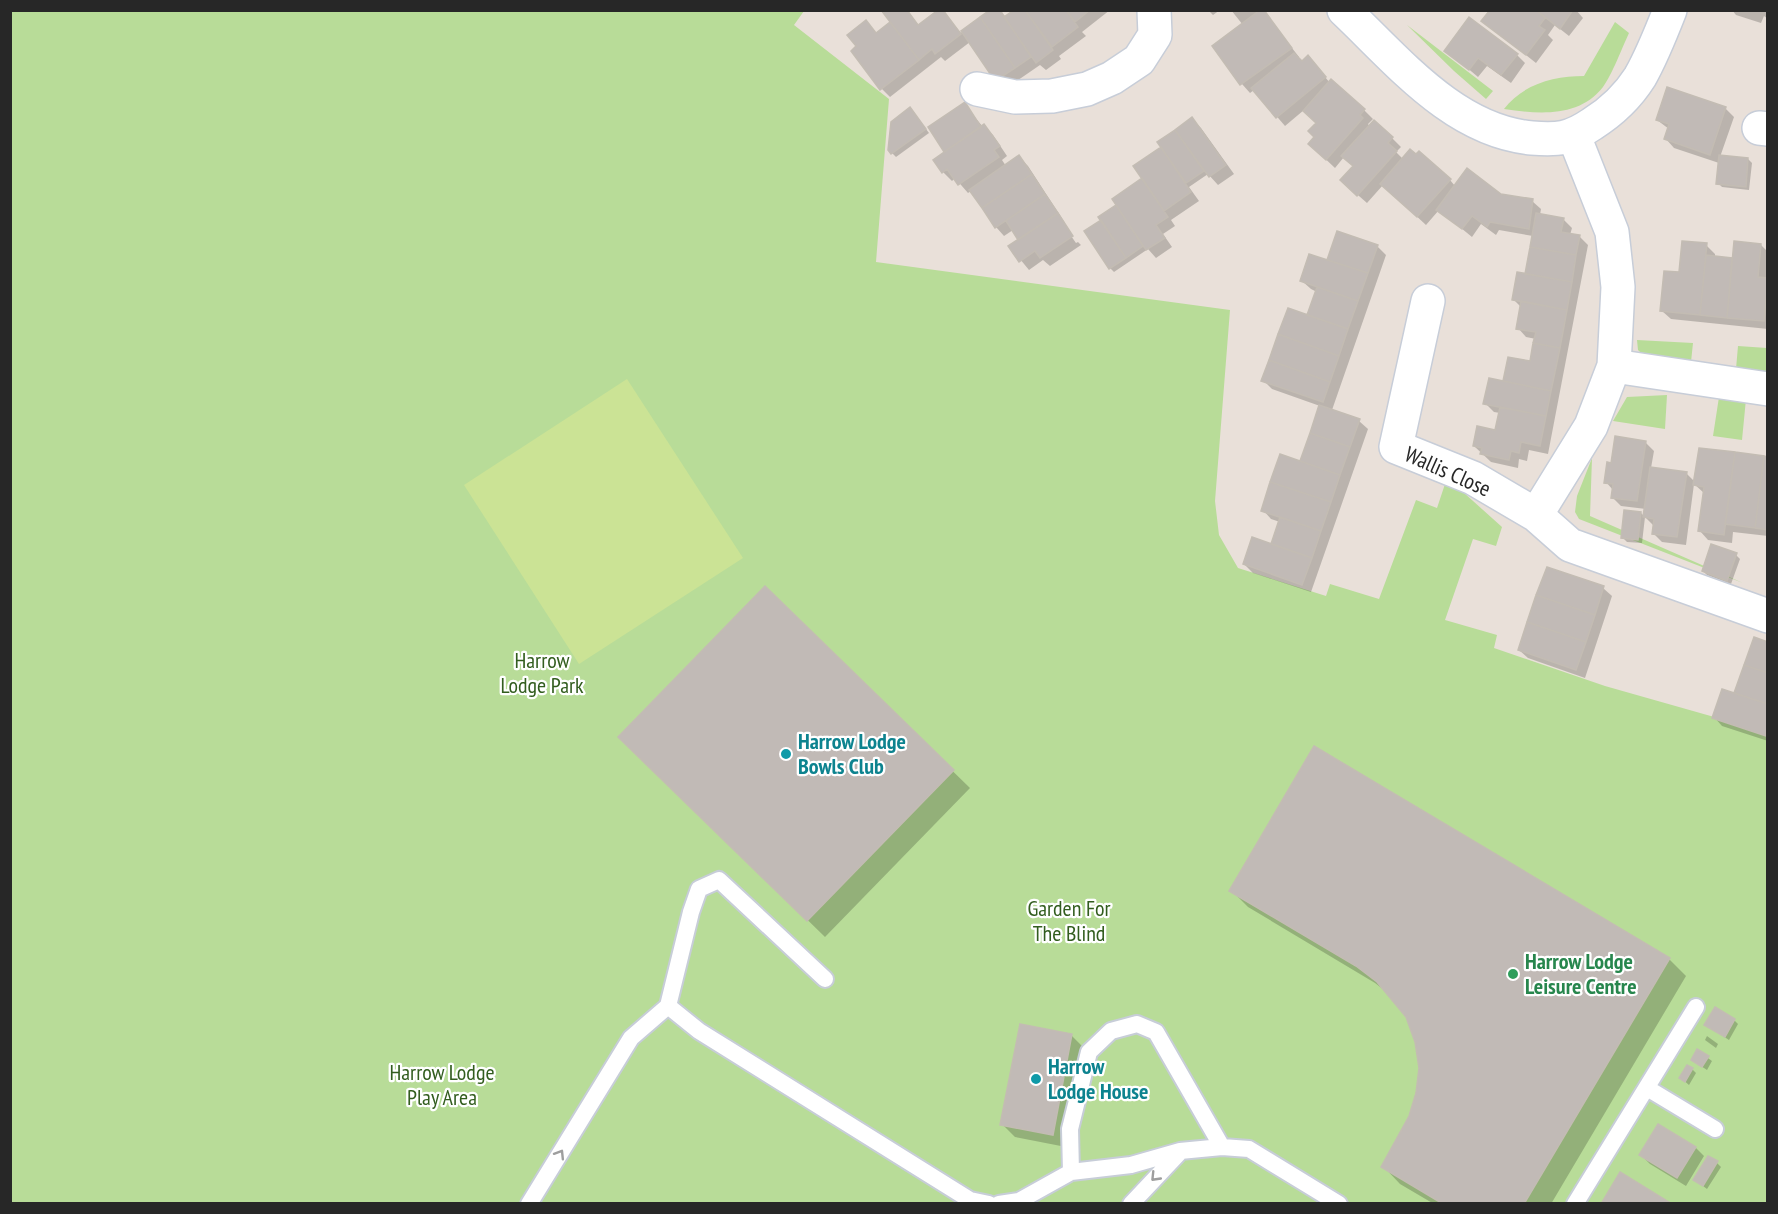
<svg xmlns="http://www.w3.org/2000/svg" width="1778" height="1214" viewBox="0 0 1778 1214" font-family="'PT Sans Narrow',sans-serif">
<rect width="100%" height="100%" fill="#e9e0d9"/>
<!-- green -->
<path fill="#b8dc98" d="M 10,11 L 804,11 L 794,25 L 889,99 L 876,262 L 1230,310 L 1215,501 L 1219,535 L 1238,568 L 1326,596 L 1330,584 L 1379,599 L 1416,500 L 1437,508 L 1445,484 L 1463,492 L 1502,527 L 1496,546 L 1473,539 L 1445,620 L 1497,635 L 1494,648 L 1605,686 L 1767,732 L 1767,1203 L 11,1203 Z
M 1615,22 L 1629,33 C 1622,48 1612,75 1603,87 C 1579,118 1538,114 1504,109 C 1523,84 1554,76 1584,76 Z
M 1407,25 L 1493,91 L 1486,99 L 1454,71 Z
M 1637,340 L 1693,343 L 1691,362 L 1642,354 L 1638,350 Z
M 1738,346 L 1767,348 L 1767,374 L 1736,369 Z
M 1667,395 L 1665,429 L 1613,421 L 1627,397 Z
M 1719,397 L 1746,399 L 1742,440 L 1713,436 Z
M 1592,458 L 1590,516 L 1743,583 L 1579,519 L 1575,512 L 1577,496 Z"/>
<!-- pitch -->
<path fill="#cbe395" d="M 627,379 L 743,558 L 579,664 L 464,485 Z"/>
<!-- shadow -->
<path fill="#0003" d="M 907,10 L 919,26 L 949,19 L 961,33 L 993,10 L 999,10 L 1006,18 L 1016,10 L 1110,10 L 1082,32 L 1086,36 L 1059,56 L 1061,59 L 1046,70 L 1040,65 L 1005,89 L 970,42 L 945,61 L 941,57 L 890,97 L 882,89 L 858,47 L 866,22 L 877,34 Z
M 1208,10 L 1220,10 L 1213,15 Z
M 1231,10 L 1266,10 L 1264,12 L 1299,57 L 1298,58 L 1302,62 L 1316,66 L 1330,83 L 1331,81 L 1364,110 L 1373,119 L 1368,124 L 1370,127 L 1374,122 L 1392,138 L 1401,147 L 1396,152 L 1403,159 L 1450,180 L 1455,186 L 1532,201 L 1541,209 L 1540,215 L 1563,219 L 1572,228 L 1570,235 L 1579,236 L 1588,245 L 1548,454 L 1529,450 L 1527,461 L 1519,459 L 1518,468 L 1491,462 L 1474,446 L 1496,432 L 1500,413 L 1494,412 L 1485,403 L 1505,383 L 1531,363 L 1536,339 L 1526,337 L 1518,328 L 1521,307 L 1514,300 L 1526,275 L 1533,236 L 1499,230 L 1496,235 L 1481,224 L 1472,237 L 1439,210 L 1426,225 L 1383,185 L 1367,203 L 1351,189 L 1354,167 L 1344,157 L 1335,168 L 1318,152 L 1316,137 L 1317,123 L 1304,110 L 1285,126 L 1254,90 L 1250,93 L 1242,84 L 1214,46 L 1243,25 Z
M 1515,10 L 1576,10 L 1583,18 L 1569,36 L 1555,25 L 1548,35 L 1553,40 L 1536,63 L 1483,21 Z
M 1732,10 L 1768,10 L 1768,19 L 1764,16 L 1761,23 L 1736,15 Z
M 1446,50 L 1517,55 L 1525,63 L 1511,83 L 1487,66 L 1478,77 Z
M 964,104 L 983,127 L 984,126 L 993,135 L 1007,156 L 1002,160 L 1006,166 L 1019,157 L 1028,166 L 1065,223 L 1062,223 L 1076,243 L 1078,242 L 1081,245 L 1050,266 L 1043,260 L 1029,270 L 1010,247 L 1020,240 L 1013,230 L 1004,236 L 996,227 L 971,191 L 968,193 L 955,178 L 952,181 L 943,172 L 946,152 L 930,127 Z
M 1725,108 L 1734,117 L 1720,157 L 1748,159 L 1752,163 L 1749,190 L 1722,187 L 1718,183 L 1719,163 L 1674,148 L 1666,139 L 1669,129 L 1657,120 Z
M 914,113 L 929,133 L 896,157 L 892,153 Z
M 1192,119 L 1201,128 L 1234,174 L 1218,185 L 1208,174 L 1189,187 L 1199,201 L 1171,220 L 1175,226 L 1163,234 L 1172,247 L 1156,258 L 1148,249 L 1114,272 L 1110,268 L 1120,212 L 1162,148 L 1159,143 Z
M 1706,245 L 1715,254 L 1715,258 L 1734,260 L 1761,245 L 1768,252 L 1768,329 L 1671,319 L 1662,311 L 1680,274 Z
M 1377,246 L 1386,255 L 1332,410 L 1359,421 L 1368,429 L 1311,592 L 1253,573 L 1244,564 L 1272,546 L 1280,522 L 1271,519 L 1263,510 L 1301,463 L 1320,406 L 1272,389 L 1263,380 L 1308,317 L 1317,292 L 1311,289 L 1302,281 L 1328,262 Z
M 1645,442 L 1654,451 L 1651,468 L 1686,473 L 1695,482 L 1768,458 L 1768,536 L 1733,532 L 1732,543 L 1708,540 L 1700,531 L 1704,493 L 1694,484 L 1686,545 L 1662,542 L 1653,533 L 1654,526 L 1645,517 L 1646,509 L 1621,506 L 1612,497 L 1613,490 L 1606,482 L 1612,464 Z
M 1641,513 L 1645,517 L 1642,543 L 1627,542 L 1623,538 Z
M 1736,555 L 1740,559 L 1731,584 L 1707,575 L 1703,571 Z
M 765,588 L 970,788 L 825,937 L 620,737 Z
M 1603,588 L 1612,596 L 1585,678 L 1528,658 L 1519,650 Z
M 1768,644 L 1768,741 L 1722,726 L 1714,717 L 1735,695 Z
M 1231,890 L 1669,959 L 1686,976 L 1551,1204 L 1434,1204 L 1400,1184 L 1383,1166 L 1411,1117 L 1417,1093 L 1420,1068 L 1416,1041 L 1407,1016 L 1388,993 L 1375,983 L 1248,907 Z
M 1734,1020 L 1738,1024 L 1729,1040 L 1706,1025 Z
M 1021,1026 L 1072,1036 L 1085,1049 L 1066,1147 L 1015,1137 L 1002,1124 Z
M 1707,1036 L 1718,1044 L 1716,1048 L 1705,1040 Z
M 1698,1051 L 1712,1061 L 1707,1070 L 1692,1060 Z
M 1692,1069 L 1696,1073 L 1689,1085 L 1681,1078 Z
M 1696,1148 L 1704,1156 L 1686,1186 L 1650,1164 L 1641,1155 Z
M 1717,1163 L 1721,1167 L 1707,1189 L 1695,1180 Z"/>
<!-- building -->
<path fill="#c1bab6" stroke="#c3bcb3" stroke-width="1.5" d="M 881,10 L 907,10 L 918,25 L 938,10 L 943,10 L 961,34 L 935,54 L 932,49 L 919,60 Z
M 990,10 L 1000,10 L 1031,57 L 1015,68 L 980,17 Z
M 1014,10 L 1025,10 L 1053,50 L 1036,63 L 1004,17 Z
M 1025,10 L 1066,10 L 1078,27 L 1052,47 Z
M 1066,10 L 1090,10 L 1075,22 Z
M 1260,10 L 1264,10 L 1292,48 L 1240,85 L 1212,46 Z
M 1490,10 L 1536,10 L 1545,18 L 1539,26 L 1545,30 L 1526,55 L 1481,21 Z
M 1536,10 L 1573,10 L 1560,29 Z
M 980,17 L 1015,68 L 995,81 L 961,31 Z
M 1469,17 L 1518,54 L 1501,75 L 1478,58 L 1469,70 L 1444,51 Z
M 866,20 L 876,33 L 890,22 L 919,60 L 880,90 L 851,51 L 856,46 L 847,35 Z
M 1294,53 L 1302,61 L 1308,55 L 1326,77 L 1276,118 L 1251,88 Z
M 1331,79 L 1365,109 L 1360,115 L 1363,118 L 1326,160 L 1308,144 L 1314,137 L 1308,131 L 1316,123 L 1303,111 Z
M 1667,87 L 1726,107 L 1710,155 L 1664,139 L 1669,124 L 1656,120 Z
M 965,102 L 981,127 L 944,152 L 928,127 Z
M 910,107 L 926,129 L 891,154 L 888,150 L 891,122 Z
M 1192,117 L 1226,165 L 1209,177 L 1175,130 Z
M 1374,120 L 1393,137 L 1388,143 L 1397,151 L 1357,196 L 1340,180 L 1353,166 L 1341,156 Z
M 984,124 L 1000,146 L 994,150 L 999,157 L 958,185 L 947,169 L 942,173 L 933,160 Z
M 1175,130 L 1204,171 L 1186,183 L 1157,142 Z
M 1161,147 L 1191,192 L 1164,211 L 1133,166 Z
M 1410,149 L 1416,154 L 1419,151 L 1451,179 L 1417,217 L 1380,184 Z
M 1019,155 L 1032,174 L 982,208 L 969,190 Z
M 1719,155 L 1748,158 L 1746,187 L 1716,184 Z
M 1467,168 L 1501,194 L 1533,199 L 1529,229 L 1490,222 L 1487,227 L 1472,216 L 1462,229 L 1436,210 Z
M 1032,174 L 1045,194 L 995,228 L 982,208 Z
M 1142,178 L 1168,217 L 1156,225 L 1165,238 L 1146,250 L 1112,199 Z
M 1045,194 L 1058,213 L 1018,240 L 1006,221 Z
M 1116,205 L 1143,246 L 1126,258 L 1098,217 Z
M 1058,213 L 1073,236 L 1040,258 L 1035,251 L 1019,262 L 1008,246 Z
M 1536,213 L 1564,218 L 1561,232 L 1580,235 L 1576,255 L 1530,247 Z
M 1101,220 L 1126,258 L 1109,269 L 1084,231 Z
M 1337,231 L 1378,245 L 1368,273 L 1327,260 Z
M 1682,241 L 1707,243 L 1700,315 L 1660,311 L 1664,271 L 1679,272 Z
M 1734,241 L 1761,244 L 1758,277 L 1768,278 L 1764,321 L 1727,318 Z
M 1530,247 L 1576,255 L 1572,282 L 1525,274 Z
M 1309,254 L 1368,273 L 1358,301 L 1300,281 Z
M 1706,255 L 1732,258 L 1727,318 L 1700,315 Z
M 1517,272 L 1572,282 L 1567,310 L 1512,300 Z
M 1317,287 L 1358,301 L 1348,329 L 1307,315 Z
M 1521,301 L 1567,310 L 1560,348 L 1533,343 L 1536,332 L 1516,329 Z
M 1288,308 L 1348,329 L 1339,356 L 1278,334 Z
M 1278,334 L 1339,356 L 1330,382 L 1269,360 Z
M 1533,343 L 1560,348 L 1551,391 L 1503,381 L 1508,357 L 1530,361 Z
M 1269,360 L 1330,382 L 1323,402 L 1261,381 Z
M 1489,378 L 1551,391 L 1546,416 L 1483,404 Z
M 1319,405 L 1360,419 L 1350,447 L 1310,433 Z
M 1500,407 L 1546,416 L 1540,446 L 1521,442 L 1519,453 L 1511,451 L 1509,460 L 1480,454 L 1482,448 L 1473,446 L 1477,426 L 1495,430 Z
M 1310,433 L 1350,447 L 1340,475 L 1300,461 Z
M 1615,436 L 1646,441 L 1637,501 L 1611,498 L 1613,484 L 1604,483 L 1607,462 L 1611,463 Z
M 1699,448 L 1735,452 L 1724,535 L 1698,531 L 1704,487 L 1693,485 Z
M 1735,452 L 1764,456 L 1755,528 L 1725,524 Z
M 1280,454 L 1340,475 L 1331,502 L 1270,482 Z
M 1764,456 L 1768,457 L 1768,530 L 1755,528 Z
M 1650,467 L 1687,472 L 1677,537 L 1652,534 L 1654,519 L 1643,517 Z
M 1270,482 L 1331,502 L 1321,531 L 1261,511 Z
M 1624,510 L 1641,512 L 1638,540 L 1621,538 Z
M 1280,517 L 1321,531 L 1312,558 L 1271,544 Z
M 1252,537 L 1312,558 L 1302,585 L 1243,564 Z
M 1711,544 L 1737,553 L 1727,581 L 1702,571 Z
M 1547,567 L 1604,586 L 1595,615 L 1536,595 Z
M 765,586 L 954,770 L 807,921 L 618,737 Z
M 1536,595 L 1595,615 L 1586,642 L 1527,622 Z
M 1527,622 L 1586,642 L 1576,670 L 1518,650 Z
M 1754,637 L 1768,642 L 1768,673 L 1744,665 Z
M 1744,665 L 1768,673 L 1768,704 L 1734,693 Z
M 1722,689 L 1768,704 L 1766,736 L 1712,718 Z
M 1314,746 L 1670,958 L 1524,1204 L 1443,1204 L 1381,1167 L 1409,1116 L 1416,1093 L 1419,1068 L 1415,1042 L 1406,1017 L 1377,982 L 1356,966 L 1229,891 Z
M 1715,1007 L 1735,1019 L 1725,1037 L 1704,1025 Z
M 1020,1024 L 1072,1034 L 1053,1135 L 1000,1125 Z
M 1697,1049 L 1709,1056 L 1702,1067 L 1691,1060 Z
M 1687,1065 L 1693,1068 L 1685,1082 L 1679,1078 Z
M 1658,1124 L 1696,1147 L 1677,1178 L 1639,1155 Z
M 1708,1156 L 1718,1161 L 1703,1186 L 1693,1180 Z
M 1620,1172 L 1672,1204 L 1601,1204 Z"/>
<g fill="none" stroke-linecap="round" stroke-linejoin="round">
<defs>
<path id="lane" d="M 668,1006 L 699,1031 L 970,1200 L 989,1204
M 1647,1088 L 1715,1129
M 1071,1172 L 1070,1129 L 1089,1052 L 1111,1031 L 1137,1024 L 1156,1032 L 1222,1147
M 529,1204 L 631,1038 L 668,1006 L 691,912 L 699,889 L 719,880 L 825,979
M 999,1204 L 1019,1201 L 1071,1172 L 1131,1165 L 1180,1151 L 1222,1147 L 1249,1149 L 1339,1204
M 1131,1204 L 1180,1152
M 1575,1204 L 1696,1007"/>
<path id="street" d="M 1344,10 C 1398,61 1454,131 1532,138 C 1558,140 1570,139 1592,124 C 1611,112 1628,96 1640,77 C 1652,56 1661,33 1670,10
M 977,89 L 1015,97 L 1052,96 L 1087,89 L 1112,78 L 1139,60 L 1155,35 L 1154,10
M 1759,128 L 1768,129
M 1428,301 L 1396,447 L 1473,478 L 1536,515 L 1570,545 L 1768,616
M 1614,366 L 1768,389
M 1536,515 L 1591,426 L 1614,366 L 1618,287 L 1612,232 L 1574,136"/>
</defs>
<!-- lane casing -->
<use href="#lane" stroke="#c7cdd8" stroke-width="20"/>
<!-- street casing -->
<use href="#street" stroke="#c7cdd8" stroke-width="36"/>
<!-- lane -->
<use href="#lane" stroke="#fff" stroke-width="16"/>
<!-- street -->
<use href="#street" stroke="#fff" stroke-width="33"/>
</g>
<!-- one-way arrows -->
<defs><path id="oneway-chevron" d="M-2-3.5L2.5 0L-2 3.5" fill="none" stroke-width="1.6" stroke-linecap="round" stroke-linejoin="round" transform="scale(1.5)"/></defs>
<g stroke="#9e9e9e">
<use href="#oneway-chevron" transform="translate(560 1154) rotate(-58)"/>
<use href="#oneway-chevron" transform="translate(1155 1177) rotate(134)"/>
</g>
<!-- markers -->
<g fill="#0f9aa8" stroke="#fff" stroke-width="2">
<circle cx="786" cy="754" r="6"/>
<circle cx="1036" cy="1079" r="6"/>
</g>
<circle fill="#2e9e5b" stroke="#fff" stroke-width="2" cx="1513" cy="974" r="6"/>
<g text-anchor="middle" stroke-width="4.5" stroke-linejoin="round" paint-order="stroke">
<!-- street labels -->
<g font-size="22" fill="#272727" stroke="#fff">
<text transform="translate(1448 471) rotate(24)" y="8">Wallis Close</text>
</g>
<!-- park labels -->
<g font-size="22" fill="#325d1e" stroke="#fff">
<text x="542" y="668">Harrow<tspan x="542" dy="25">Lodge Park</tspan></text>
<text x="1069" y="916">Garden For<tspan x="1069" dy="25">The Blind</tspan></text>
<text x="442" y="1080">Harrow Lodge<tspan x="442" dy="25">Play Area</tspan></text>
</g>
<!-- culture labels -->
<g font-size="22" font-weight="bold" fill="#0d838f" stroke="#fff" text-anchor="start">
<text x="798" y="749">Harrow Lodge<tspan x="798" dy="25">Bowls Club</tspan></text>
<text x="1048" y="1074">Harrow<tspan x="1048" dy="25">Lodge House</tspan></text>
</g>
<!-- leisure labels -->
<g font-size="22" font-weight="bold" fill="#27864d" stroke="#fff" text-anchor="start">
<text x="1525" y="969">Harrow Lodge<tspan x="1525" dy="25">Leisure Centre</tspan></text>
</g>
</g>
<!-- border -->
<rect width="1778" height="1214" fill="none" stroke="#272727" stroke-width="24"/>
</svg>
